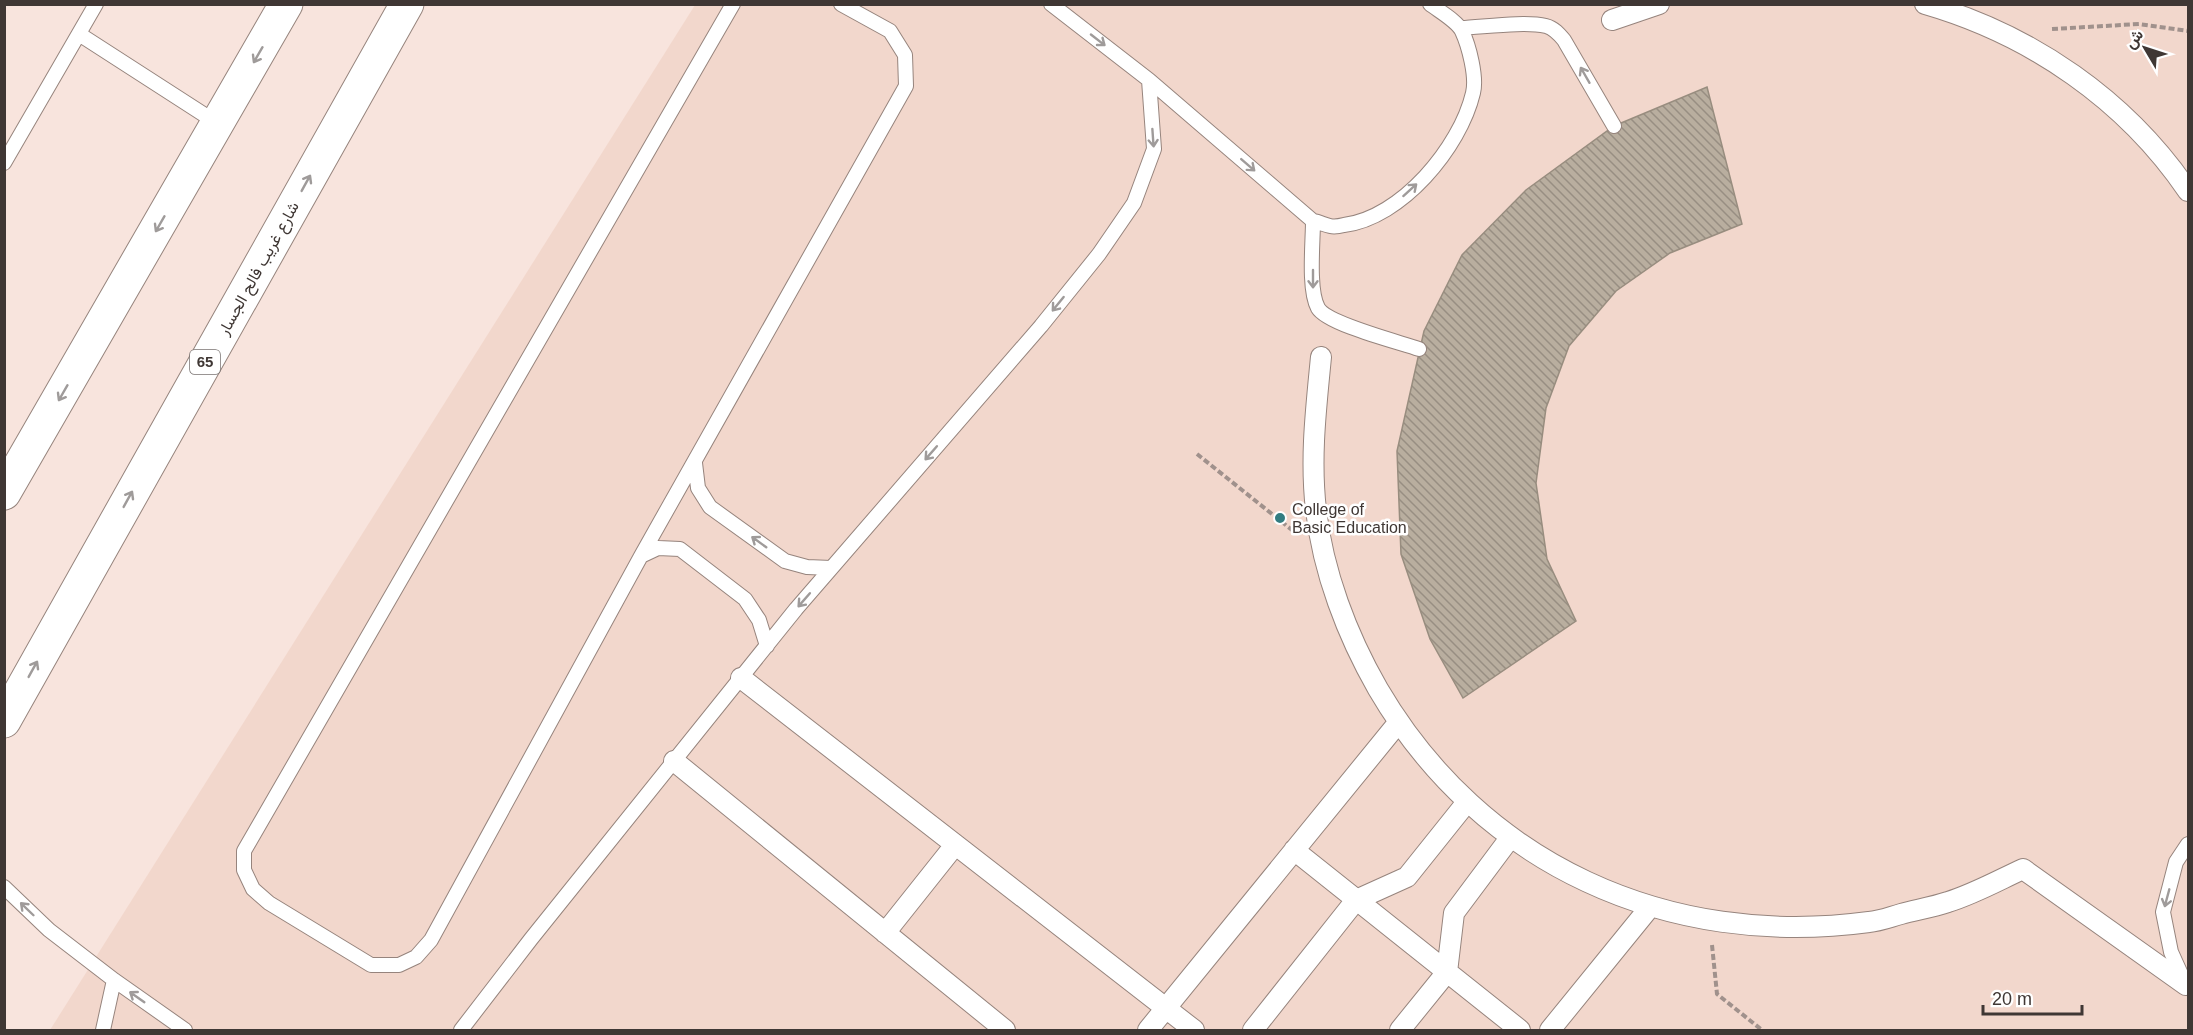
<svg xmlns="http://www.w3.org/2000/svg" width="2193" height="1035" viewBox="0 0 2193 1035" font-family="Helvetica,Vazirmatn,sans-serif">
<defs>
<pattern id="building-back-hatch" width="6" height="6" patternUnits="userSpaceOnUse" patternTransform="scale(1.5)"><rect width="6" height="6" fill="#b9ae9f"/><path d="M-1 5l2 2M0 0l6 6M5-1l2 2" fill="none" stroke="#988e82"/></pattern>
</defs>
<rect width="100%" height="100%" fill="#f8e4dd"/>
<!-- built -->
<path fill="#f2d7cc" d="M 695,5 L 2188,5 L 2188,1030 L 50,1030 Z"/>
<!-- building -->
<path fill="url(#building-back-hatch)" stroke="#988d7f" stroke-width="1.5" d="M 1707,87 L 1742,224 L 1670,253 L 1616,291 L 1569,346 L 1546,408 L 1536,483 L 1547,559 L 1576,621 L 1463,698 L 1430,639 L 1401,554 L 1397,451 L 1424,331 L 1462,255 L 1526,190 L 1614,126 Z"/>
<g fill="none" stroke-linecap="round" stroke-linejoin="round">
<defs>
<path id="service" d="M 733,4 L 244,851 L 244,870 L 253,889 L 269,903 L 371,965 L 399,965 L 416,957 L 431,940 L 641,556 L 906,86 L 905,55 L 890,31 L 841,4
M 1051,4 L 1149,80 L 1313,221 C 1319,222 1325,225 1330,226 C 1335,227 1340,226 1344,225 C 1401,218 1460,148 1473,93 C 1477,77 1469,46 1462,31 C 1457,21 1439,11 1430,4
M 1461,28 C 1484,27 1524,21 1546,26 C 1554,28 1559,34 1564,40 L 1614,126
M 79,34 L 217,123
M 4,163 L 96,4
M 1313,221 C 1313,242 1308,290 1318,308 C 1327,324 1399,342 1419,349
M 695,463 L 698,488 L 710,507 L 785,561 L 807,567 L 831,568
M 641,556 L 658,548 L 680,549 L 745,599 L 759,620 L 767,646
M 4,887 L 49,930 L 114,980 L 185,1030
M 2185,983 L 2171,952 L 2163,912 L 2176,862 L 2188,844
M 103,1030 L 114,980
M 461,1030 L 531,939 L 796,609 L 1041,326 L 1099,254 L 1134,203 L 1154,149 L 1149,80"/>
<path id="pedestrian" d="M 1925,4 C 2032,35 2126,100 2188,191
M 1612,20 L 1659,4
M 1321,357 C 1316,409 1310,458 1316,510 C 1323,572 1347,635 1378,689 C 1481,865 1668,949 1869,922 C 1880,921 1890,917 1901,914 C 1916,910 1933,907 1948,902 C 1974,894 1999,880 2023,869 L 2186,985
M 741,678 L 1194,1030
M 674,761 L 1005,1030
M 1294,850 L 1520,1030
M 885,933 L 955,845
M 1148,1030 L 1398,723
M 1253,1030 L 1356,900 L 1407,877 L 1467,802
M 1400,1030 L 1447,972 L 1454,913 L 1510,838
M 1550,1030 L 1650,907"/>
<path id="primary" d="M 4,493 L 286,4
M 4,721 L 407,4"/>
</defs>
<!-- service casing -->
<use href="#service" stroke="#96847d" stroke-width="16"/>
<!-- pedestrian casing -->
<use href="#pedestrian" stroke="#96847d" stroke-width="22"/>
<!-- primary casing -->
<use href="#primary" stroke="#96847d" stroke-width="35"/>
<!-- path -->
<path stroke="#a0918c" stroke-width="4" stroke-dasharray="6 3" stroke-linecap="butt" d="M 2052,29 L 2139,24 L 2188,31
M 1197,454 L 1292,530
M 1712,945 L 1717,994 L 1762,1030"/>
<!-- service -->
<use href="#service" stroke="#fff" stroke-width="14"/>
<!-- pedestrian -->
<use href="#pedestrian" stroke="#fff" stroke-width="20"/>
<!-- primary -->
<use href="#primary" stroke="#fff" stroke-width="33"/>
</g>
<!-- one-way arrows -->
<defs><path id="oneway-shaft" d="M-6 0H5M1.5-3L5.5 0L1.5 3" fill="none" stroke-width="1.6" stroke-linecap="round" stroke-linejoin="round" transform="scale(1.5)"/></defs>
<g stroke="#9f9b9a">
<use href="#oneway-shaft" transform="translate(1098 40) rotate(38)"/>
<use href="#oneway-shaft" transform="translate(258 55) rotate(120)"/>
<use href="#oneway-shaft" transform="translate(1585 75) rotate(-120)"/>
<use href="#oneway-shaft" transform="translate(1153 138) rotate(86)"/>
<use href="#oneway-shaft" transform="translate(1248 165) rotate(41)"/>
<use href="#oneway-shaft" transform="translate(306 183) rotate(-61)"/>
<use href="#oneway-shaft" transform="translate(1410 190) rotate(-42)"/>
<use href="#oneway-shaft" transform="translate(160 224) rotate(120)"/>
<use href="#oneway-shaft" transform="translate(1313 279) rotate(90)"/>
<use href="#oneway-shaft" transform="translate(1058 304) rotate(129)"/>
<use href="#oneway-shaft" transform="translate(63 393) rotate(120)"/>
<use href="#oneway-shaft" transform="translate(931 453) rotate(131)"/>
<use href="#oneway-shaft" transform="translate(128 499) rotate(-61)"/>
<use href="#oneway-shaft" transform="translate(759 542) rotate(-144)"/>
<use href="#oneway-shaft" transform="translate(804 600) rotate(131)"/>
<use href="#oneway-shaft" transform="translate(33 669) rotate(-61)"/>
<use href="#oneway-shaft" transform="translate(2167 898) rotate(105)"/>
<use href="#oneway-shaft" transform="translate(27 909) rotate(-136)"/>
<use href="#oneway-shaft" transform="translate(137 997) rotate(-145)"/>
</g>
<!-- markers -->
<circle fill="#337c81" stroke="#fff" stroke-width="2" cx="1280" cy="518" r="6"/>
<g text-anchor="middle" stroke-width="5" stroke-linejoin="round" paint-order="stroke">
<!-- shield labels -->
<rect fill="#fff" stroke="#797371" stroke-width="1.5" x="190" y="350" width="30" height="24" rx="4.5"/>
<g font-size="15" font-weight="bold" fill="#3f3734">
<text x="205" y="367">65</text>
</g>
<!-- street labels -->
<g font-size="16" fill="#3f3734" stroke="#fff">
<text transform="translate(258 268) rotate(-61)" y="6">شارع غريب فالح الجسار</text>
</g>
<!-- poi labels -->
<g font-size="16" fill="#3f3734" stroke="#fff" text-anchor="start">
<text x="1292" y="515">College of<tspan x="1292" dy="18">Basic Education</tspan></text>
</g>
</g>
<!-- border -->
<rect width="2193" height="1035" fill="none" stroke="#3f3734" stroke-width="12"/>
<!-- north arrow -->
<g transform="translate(2145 48) rotate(309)" stroke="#ffffff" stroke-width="4.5" paint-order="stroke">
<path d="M0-4.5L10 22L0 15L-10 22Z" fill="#3f3734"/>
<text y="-9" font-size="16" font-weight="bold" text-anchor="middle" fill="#3f3734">ش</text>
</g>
<!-- scale -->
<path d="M1983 1005v9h99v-9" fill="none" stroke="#3f3734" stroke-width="3"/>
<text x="1992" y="1005" font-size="18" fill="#3f3734" stroke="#ffffff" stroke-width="4.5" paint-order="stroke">20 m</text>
</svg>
